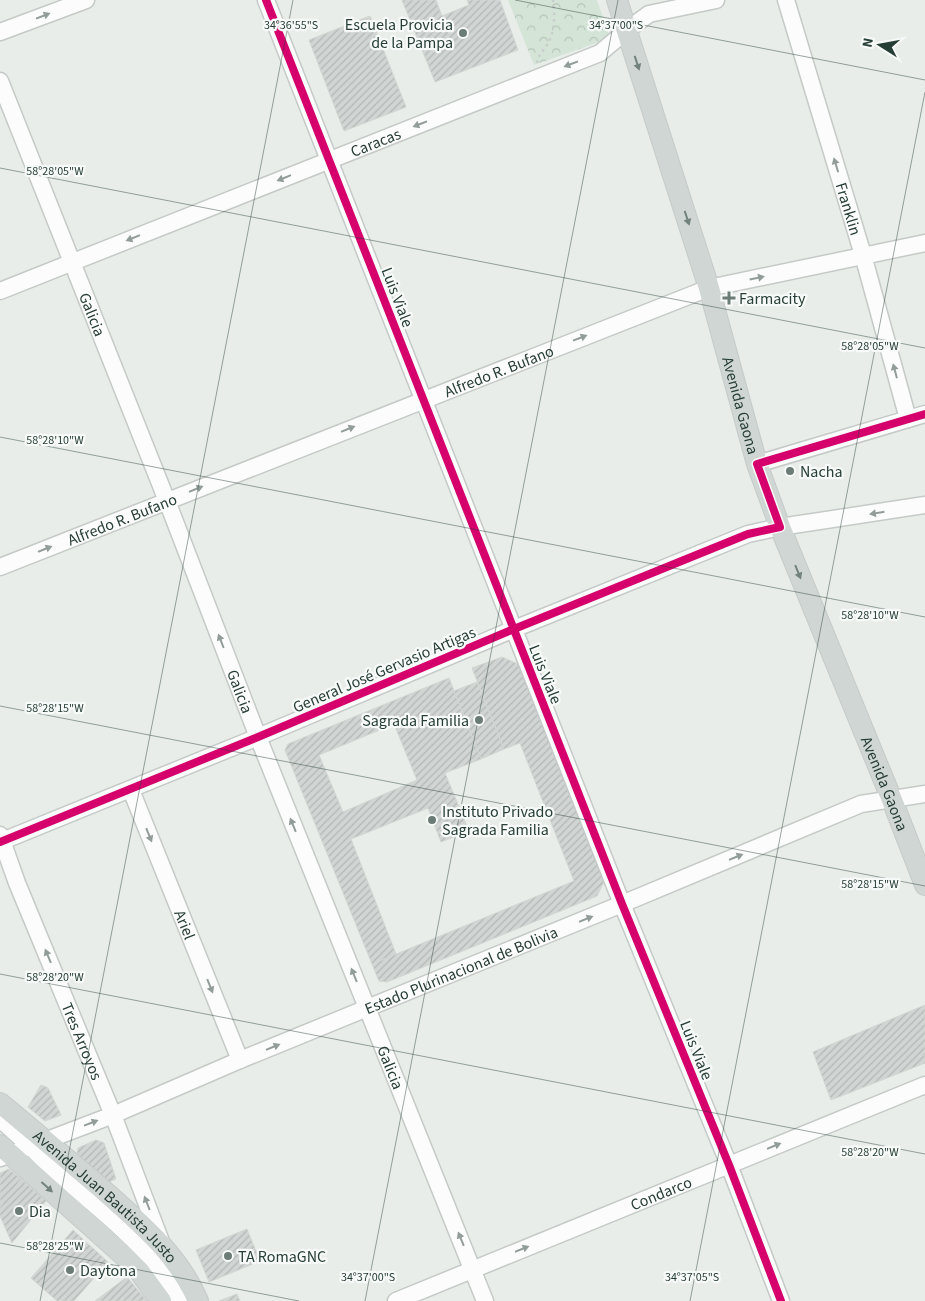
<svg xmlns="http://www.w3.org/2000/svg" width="925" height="1301" viewBox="0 0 925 1301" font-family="'Source Sans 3',sans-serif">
<defs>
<pattern id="forest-crowns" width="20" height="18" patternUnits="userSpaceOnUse" patternTransform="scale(1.25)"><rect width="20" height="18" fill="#d4e4d7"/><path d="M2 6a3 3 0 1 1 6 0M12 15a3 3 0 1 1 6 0" fill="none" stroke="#b6c5b9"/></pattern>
<pattern id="building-hatch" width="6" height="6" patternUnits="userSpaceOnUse" patternTransform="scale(1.25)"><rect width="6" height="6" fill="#d1d5d3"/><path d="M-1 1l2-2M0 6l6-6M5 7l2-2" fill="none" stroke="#b3b8b6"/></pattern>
</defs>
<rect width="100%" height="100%" fill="#e8edea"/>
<!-- forest -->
<path fill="url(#forest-crowns)" d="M 508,0 L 597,0 L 610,38 L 534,65 Z"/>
<!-- building -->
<path fill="url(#building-hatch)" stroke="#d1d6d3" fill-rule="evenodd" d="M 402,0 L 436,0 L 442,16 L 469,5 L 467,0 L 500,0 L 518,50 L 435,82 Z
M 370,16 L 406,107 L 344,131 L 309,40 Z
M 502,657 L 518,664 L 604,882 L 597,896 L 387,982 L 379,981 L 372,964 L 574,881 L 520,743 L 504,749 L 472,668 Z
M 449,678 L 481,759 L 445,773 L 469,831 L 441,842 L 428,808 L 351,839 L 396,954 L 372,964 L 285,750 L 288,744 ZM 394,724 L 417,780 L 343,812 L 319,755 Z
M 477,682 L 504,749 L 481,759 L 454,691 Z
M 925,1005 L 925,1063 L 831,1100 L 813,1052 Z
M 41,1085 L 48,1088 L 61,1115 L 45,1121 L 28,1107 Z
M 96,1140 L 104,1143 L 116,1179 L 109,1182 L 77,1154 L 78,1148 Z
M 9,1169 L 21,1179 L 0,1207 L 0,1173 Z
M 21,1179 L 46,1201 L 12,1243 L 0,1216 L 0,1207 Z
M 247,1229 L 260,1261 L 209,1282 L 196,1250 Z
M 73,1230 L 108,1262 L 74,1301 L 57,1301 L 31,1278 Z
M 127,1277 L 147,1301 L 95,1301 Z
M 237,1294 L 240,1301 L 219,1301 Z"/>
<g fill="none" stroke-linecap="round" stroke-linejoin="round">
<defs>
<g id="minor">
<path d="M 266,0 L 622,904 L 729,1165 L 781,1301"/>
<path id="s1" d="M 786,0 L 863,255 L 908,419"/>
<path d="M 0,32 L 86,0"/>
<path id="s2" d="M 0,81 L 167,501 L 258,737 L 485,1301"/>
<path id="s3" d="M 0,291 L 600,53 L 627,30 L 649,14 L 716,0"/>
<path d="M 757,464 L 925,414"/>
<path id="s4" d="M 0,567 L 709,288 L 925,243"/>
<path id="s5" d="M 131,790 L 240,1060"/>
<path id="s6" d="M 0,835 L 17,883 L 113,1115 L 162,1244"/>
<path d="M 0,842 L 258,737 L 514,629 L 748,534 L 780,527 L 925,505"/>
<path d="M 0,1119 C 9,1128 19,1136 29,1145 C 37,1153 44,1162 53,1170 C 101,1211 148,1244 179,1301"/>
<path id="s7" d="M 0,1158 L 113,1115 L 240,1060 L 622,904 L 861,804 L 925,794"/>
<path id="s8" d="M 396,1301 L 925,1085"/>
</g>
<g id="major">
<path id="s9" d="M 617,0 L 709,288 L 757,464 L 780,527 L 892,800 L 925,885"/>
<path id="s10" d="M 0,1103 C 34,1131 68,1160 102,1189 C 139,1222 179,1255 198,1301"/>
<path d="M 0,1145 L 122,1254 L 139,1271 L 161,1301"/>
</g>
</defs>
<!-- minor casing -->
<use href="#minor" stroke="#c5cac7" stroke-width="19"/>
<!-- major casing -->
<use href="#major" stroke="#c4cbc8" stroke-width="22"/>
<!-- path -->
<path stroke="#c8cecb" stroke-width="2.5" stroke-dasharray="2.5 4" stroke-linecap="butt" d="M 537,63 C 538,54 544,51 548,43 C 555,31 555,14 553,0"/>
<!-- minor -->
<use href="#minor" stroke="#fcfcfc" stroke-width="16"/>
<!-- major -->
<use href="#major" stroke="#d0d6d4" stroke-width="20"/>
<defs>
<path id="cycleway" d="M 266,0 L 622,904 L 729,1165 L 781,1301
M 0,842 L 258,737 L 514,629 L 748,534 L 780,527 L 757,464 L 925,414"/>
</defs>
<!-- cycleway casing -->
<use href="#cycleway" stroke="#f7faf8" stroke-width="11"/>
<!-- cycleway -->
<use href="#cycleway" stroke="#d6006c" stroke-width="8"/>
</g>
<!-- one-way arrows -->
<defs><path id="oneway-solid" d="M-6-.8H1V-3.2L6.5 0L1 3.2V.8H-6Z" transform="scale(1.25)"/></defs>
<g fill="#929d99">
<use href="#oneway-solid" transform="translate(43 16) rotate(-21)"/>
<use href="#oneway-solid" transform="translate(571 64) rotate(159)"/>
<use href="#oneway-solid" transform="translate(420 124) rotate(159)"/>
<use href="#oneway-solid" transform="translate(836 165) rotate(-107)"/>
<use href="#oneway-solid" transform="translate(284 178) rotate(158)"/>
<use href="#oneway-solid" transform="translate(133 238) rotate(158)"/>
<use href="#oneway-solid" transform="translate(757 278) rotate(-12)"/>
<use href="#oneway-solid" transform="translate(580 338) rotate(-21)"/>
<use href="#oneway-solid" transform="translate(895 371) rotate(-105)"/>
<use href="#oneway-solid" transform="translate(348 429) rotate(-22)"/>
<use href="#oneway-solid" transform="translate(196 489) rotate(-22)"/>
<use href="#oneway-solid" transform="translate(877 513) rotate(171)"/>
<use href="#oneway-solid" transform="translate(45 549) rotate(-22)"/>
<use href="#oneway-solid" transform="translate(221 641) rotate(-111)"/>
<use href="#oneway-solid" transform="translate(293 825) rotate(-112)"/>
<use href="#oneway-solid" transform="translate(149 835) rotate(68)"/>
<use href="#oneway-solid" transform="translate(736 857) rotate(-22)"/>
<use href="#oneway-solid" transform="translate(586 919) rotate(-22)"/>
<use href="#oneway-solid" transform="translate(48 956) rotate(-113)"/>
<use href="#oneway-solid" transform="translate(354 975) rotate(-112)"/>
<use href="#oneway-solid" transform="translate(210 986) rotate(68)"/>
<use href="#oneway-solid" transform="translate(273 1047) rotate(-22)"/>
<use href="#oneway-solid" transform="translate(91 1123) rotate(-21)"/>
<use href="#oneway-solid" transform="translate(774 1146) rotate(-22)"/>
<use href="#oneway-solid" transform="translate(147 1203) rotate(-111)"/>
<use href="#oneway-solid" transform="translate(461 1239) rotate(-112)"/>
<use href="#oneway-solid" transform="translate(522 1249) rotate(-22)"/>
</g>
<g fill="#73827d">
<use href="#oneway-solid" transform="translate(637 63) rotate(72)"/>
<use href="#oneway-solid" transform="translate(687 218) rotate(72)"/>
<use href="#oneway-solid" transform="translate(798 572) rotate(68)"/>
<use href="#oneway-solid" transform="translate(47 1187) rotate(42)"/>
</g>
<!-- ticks -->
<path fill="none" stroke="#273e36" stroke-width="1" stroke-opacity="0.45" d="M 515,0 L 925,80M 0,168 L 925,348M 0,437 L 925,617M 0,706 L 925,886M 0,974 L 925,1154M 0,1243 L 299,1301M 40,1301 L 293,0M 365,1301 L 618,0M 690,1301 L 925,92"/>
<!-- markers -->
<g fill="#6b7b75" stroke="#f7faf8" stroke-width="2">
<circle cx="463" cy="33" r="5"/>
<path d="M726.5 290.5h5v5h5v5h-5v5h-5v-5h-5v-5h5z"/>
<circle cx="790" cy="471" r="5"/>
<circle cx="479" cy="720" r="5"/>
<circle cx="432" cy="820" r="5"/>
<circle cx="19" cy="1211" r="5"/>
<circle cx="228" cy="1256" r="5"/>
<circle cx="70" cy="1270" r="5"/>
</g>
<g text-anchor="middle" stroke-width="4.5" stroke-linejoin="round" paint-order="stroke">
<!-- poi labels -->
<g font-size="16" fill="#273e36" stroke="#f7faf8" text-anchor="start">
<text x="453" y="30" text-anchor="end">Escuela Provicia<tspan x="453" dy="18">de la Pampa</tspan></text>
<text x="739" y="304">Farmacity</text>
<text x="800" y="477">Nacha</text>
<text x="469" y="726" text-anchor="end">Sagrada Familia</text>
<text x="442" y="817">Instituto Privado<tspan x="442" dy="18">Sagrada Familia</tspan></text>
<text x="29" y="1217">Dia</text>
<text x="238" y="1262">TA RomaGNC</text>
<text x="80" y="1276">Daytona</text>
</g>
<!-- street labels -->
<g font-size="16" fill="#273e36" stroke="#f7faf8">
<text dy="6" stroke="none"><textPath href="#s3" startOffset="404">Caracas</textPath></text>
<text dy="6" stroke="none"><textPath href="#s1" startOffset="218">Franklin</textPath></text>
<text transform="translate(398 297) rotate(69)" y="6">Luis Viale</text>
<text dy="6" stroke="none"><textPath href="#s2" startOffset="251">Galicia</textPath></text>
<text dy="6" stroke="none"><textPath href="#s4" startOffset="536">Alfredo R. Bufano</textPath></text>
<text dy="6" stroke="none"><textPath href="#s9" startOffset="424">Avenida Gaona</textPath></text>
<text dy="6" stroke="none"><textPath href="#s4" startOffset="131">Alfredo R. Bufano</textPath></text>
<text transform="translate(384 669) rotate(-23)" y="6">General José Gervasio Artigas</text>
<text transform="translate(546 674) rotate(68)" y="6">Luis Viale</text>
<text dy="6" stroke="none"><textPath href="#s2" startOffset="656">Galicia</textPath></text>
<text dy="6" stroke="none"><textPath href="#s9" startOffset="829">Avenida Gaona</textPath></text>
<text dy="6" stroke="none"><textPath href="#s5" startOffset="145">Ariel</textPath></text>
<text dy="6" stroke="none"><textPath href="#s7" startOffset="498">Estado Plurinacional de Bolivia</textPath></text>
<text dy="6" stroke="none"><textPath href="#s6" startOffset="222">Tres Arroyos</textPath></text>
<text transform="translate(697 1050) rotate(68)" y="6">Luis Viale</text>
<text dy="6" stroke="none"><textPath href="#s2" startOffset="1061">Galicia</textPath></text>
<text dy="6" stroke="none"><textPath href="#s8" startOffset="286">Condarco</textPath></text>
<text dy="6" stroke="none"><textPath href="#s10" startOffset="141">Avenida Juan Bautista Justo</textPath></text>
</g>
</g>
<g font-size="12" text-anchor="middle" fill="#273e36" stroke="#f7faf8" stroke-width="4.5" stroke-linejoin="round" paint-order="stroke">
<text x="291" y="29">34°36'55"S</text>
<text x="616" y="29">34°37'00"S</text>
<text x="55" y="175">58°28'05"W</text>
<text x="870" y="350">58°28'05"W</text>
<text x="55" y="444">58°28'10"W</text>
<text x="870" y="619">58°28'10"W</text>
<text x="55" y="712">58°28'15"W</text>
<text x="870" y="888">58°28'15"W</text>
<text x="55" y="981">58°28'20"W</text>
<text x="870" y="1156">58°28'20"W</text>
<text x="55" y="1250">58°28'25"W</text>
<text x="368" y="1281">34°37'00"S</text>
<text x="692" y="1281">34°37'05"S</text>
</g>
<!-- north arrow -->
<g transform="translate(880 45) rotate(281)" stroke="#f7faf8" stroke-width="4" paint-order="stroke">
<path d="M0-4L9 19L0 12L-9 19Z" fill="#273e36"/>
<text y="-8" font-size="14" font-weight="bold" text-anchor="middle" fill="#273e36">N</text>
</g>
</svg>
